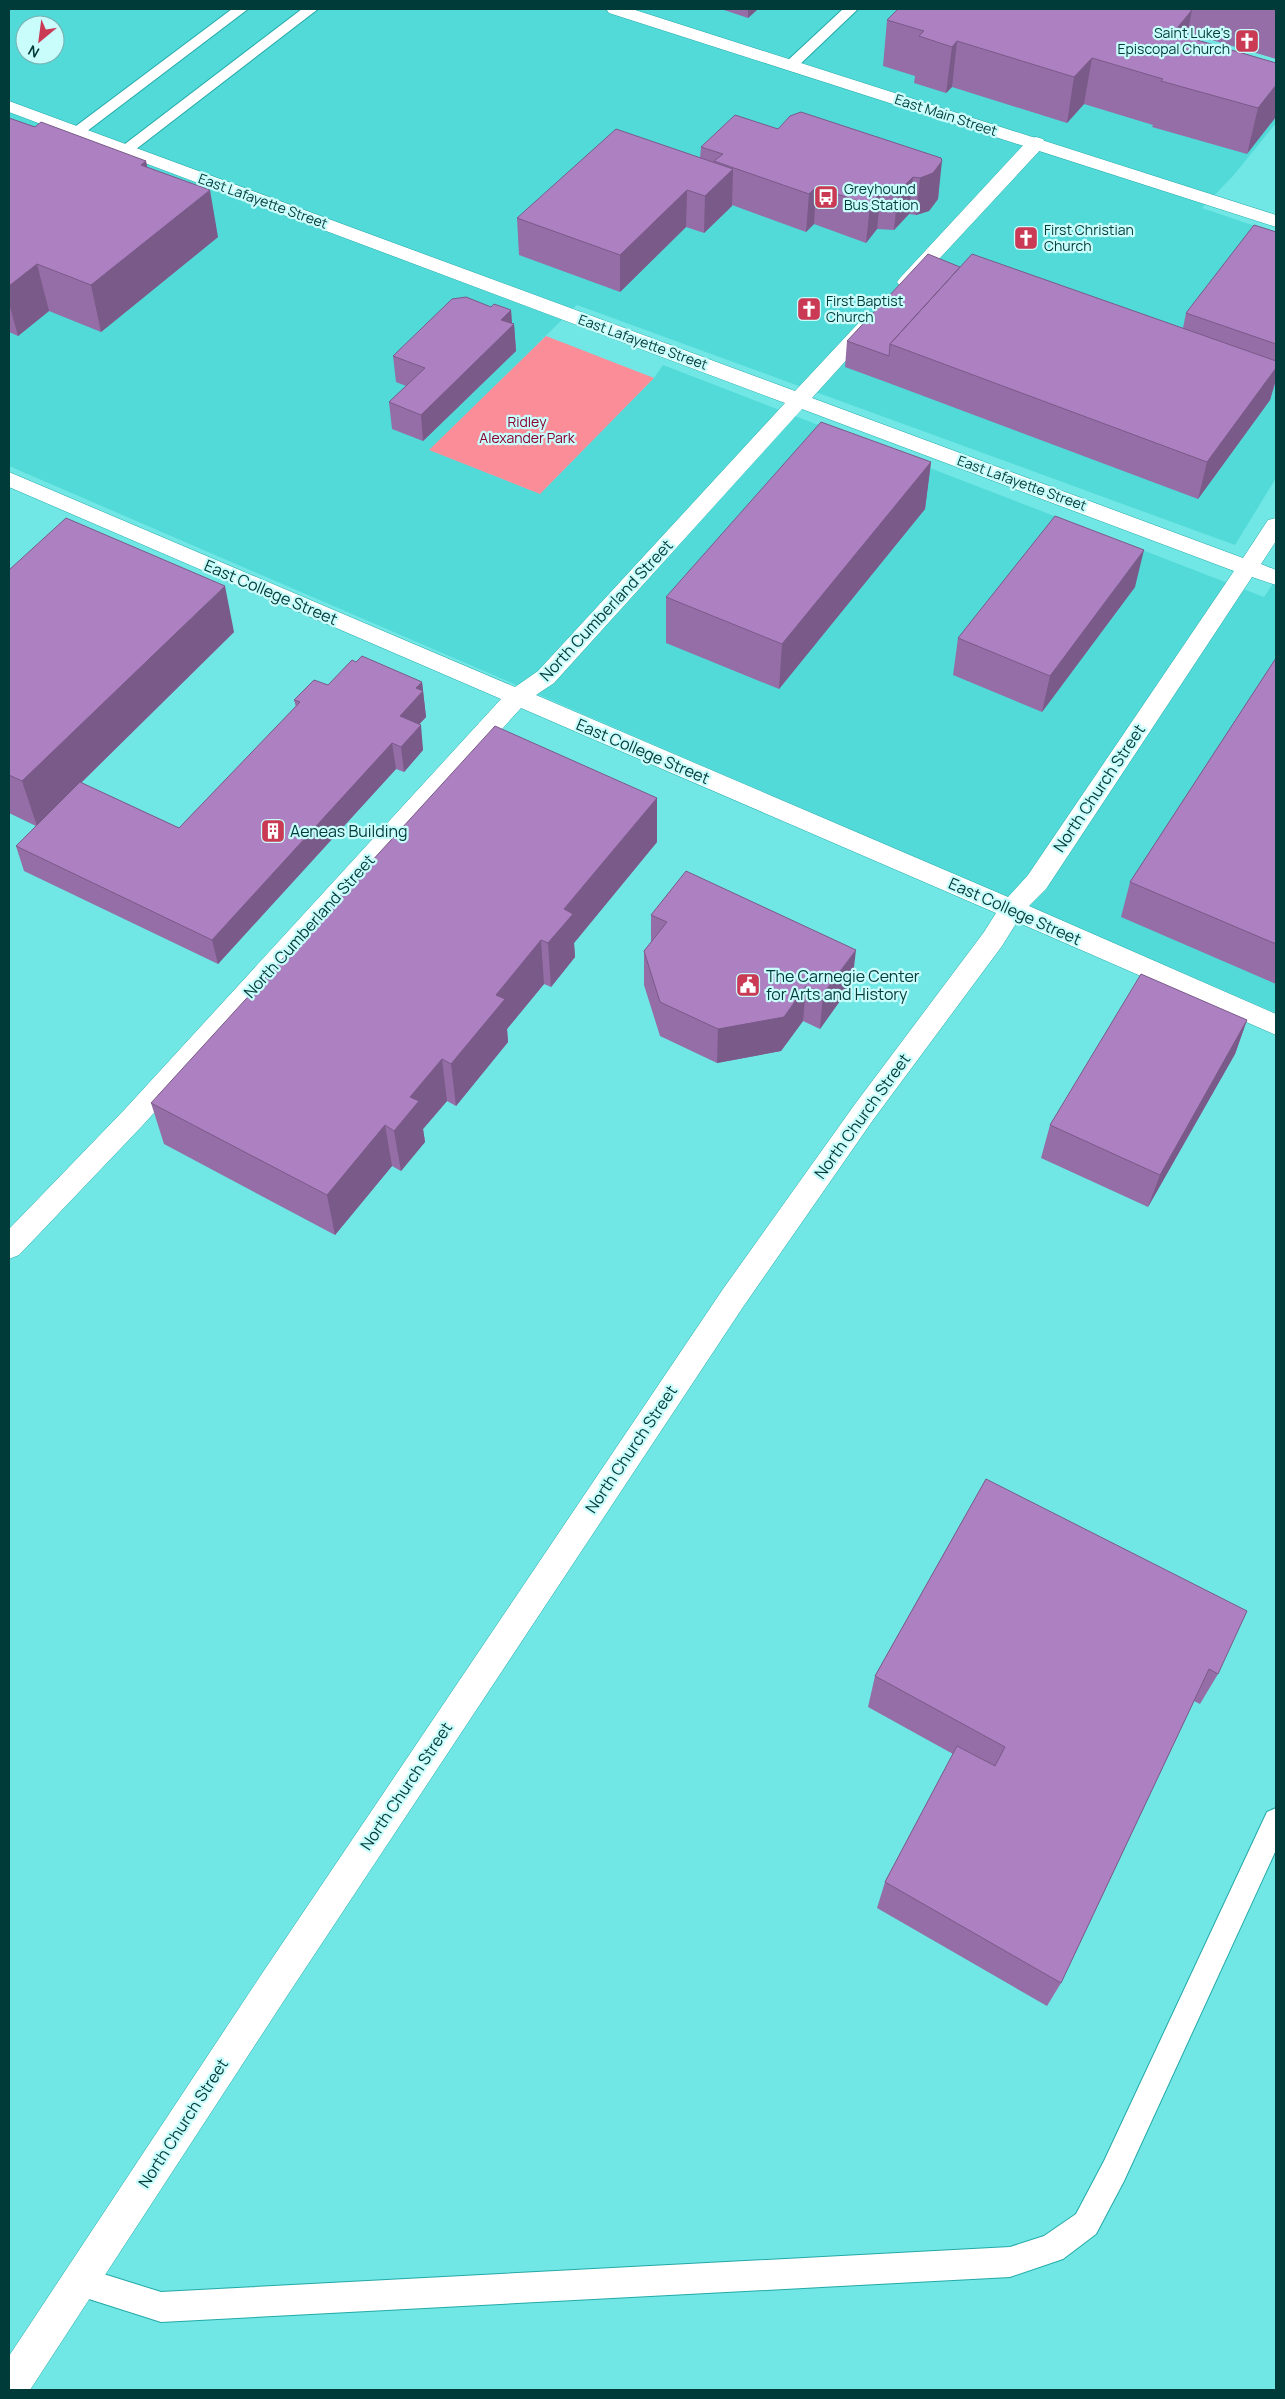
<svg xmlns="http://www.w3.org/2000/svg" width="1285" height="2399" viewBox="0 0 1285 2399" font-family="Manrope,sans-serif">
<rect width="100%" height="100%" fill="#70e7e5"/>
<!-- built -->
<path fill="#52dad9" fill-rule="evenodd" d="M 9,9 L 1146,9 L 1130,27 L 1276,74 L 1276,123 L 1233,176 L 1202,208 L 1276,233 L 1276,478 L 1235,545 L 577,305 L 430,450 L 540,494 L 654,378 L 663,365 L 1264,597 L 1276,579 L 1276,1013 L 9,466 ZM 25,25 L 55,25 L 55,55 L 25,55 Z"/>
<!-- green -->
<path fill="#fb8d98" d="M 546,336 L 654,378 L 540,494 L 429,450 Z"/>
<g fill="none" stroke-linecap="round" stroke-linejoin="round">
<defs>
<path id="service" d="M 232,9 L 248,9 L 82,135 L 72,135 L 69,132 L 72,129 Z
M 302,9 L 318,9 L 131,153 L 121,153 L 118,150 L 121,147 Z
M 843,9 L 858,9 L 796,68 L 786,68 L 784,65 L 786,62 Z
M 1276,1808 L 1276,1850 L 1124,2181 L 1096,2234 L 1063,2259 L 1010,2277 L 161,2322 L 67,2292 L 63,2281 L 67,2270 L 78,2266 L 161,2292 L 1010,2247 L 1044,2236 L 1076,2214 L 1104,2161 L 1267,1812 Z"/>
<path id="minor" d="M 9,101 L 795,391 L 866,315 L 873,313 L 880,315 L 883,319 L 880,323 L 812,398 L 1243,558 L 1268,520 L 1276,518 L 1276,541 L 1261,564 L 1276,570 L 1276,585 L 1252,577 L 1046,889 L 1029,906 L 1276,1014 L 1276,1035 L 1017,922 L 1002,946 L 873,1120 L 743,1307 L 287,1996 L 30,2390 L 9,2390 L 9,2356 L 263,1972 L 723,1289 L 855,1104 L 984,932 L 996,913 L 521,708 L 143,1125 L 19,1255 L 9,1259 L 9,1229 L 125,1109 L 501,699 L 9,487 L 9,472 L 515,687 L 538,671 L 785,403 L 9,112 ZM 802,409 L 1234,571 L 1028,875 L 1008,897 L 536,695 L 554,683 Z
M 1036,137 L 1043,139 L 1045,143 L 1043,147 L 914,286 L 907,288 L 900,286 L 897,282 L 900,278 L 1029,139 Z"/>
<path id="secondary" d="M 606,9 L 632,9 L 1276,215 L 1276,227 L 609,13 Z"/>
</defs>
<!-- service casing -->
<use href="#service" stroke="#22a9a8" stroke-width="2"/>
<!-- minor casing -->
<use href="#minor" stroke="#22a9a8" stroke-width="1"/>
<!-- secondary casing -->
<use href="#secondary" stroke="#22a9a8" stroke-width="1"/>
<!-- service -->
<use href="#service" fill="#fff" fill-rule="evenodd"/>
<!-- minor -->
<use href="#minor" fill="#fff" fill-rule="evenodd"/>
<!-- secondary -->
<use href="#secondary" fill="#fff" fill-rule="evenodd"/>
</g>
<!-- wall -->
<path fill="#956ea7" d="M 721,9 L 758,9 L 748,18 Z
M 898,9 L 1276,9 L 1276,59 L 1188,33 L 1187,37 L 1276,63 L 1247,154 L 1152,127 L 1153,125 L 1084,104 L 1067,123 L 952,87 L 946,93 L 914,83 L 915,76 L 883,66 L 887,20 Z
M 9,118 L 35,127 L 146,161 L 147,167 L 218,237 L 101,332 L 49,311 L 18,336 L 9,332 Z
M 778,129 L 941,158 L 938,199 L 929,211 L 916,215 L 909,214 L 894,230 L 877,229 L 866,243 L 814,224 L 806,232 L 732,205 L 732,206 L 704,233 L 686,227 L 620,292 L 519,255 L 517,218 L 700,158 L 701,147 Z
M 1276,232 L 1276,384 L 1275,384 L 1270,400 L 1198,499 L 886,382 L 845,367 L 847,341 L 960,267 L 1183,328 L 1186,313 Z
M 491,307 L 511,310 L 512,324 L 514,324 L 516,351 L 423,441 L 392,429 L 389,402 L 406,386 L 396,382 L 393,356 Z
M 931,462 L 925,509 L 779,689 L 666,643 L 666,597 Z
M 9,570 L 234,632 L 81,783 L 179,828 L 296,707 L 294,700 L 328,685 L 356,662 L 422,682 L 426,717 L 419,724 L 423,750 L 404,772 L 396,769 L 218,964 L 24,871 L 16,846 L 36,826 L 9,813 Z
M 1135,587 L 1042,712 L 953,675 L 958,638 Z
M 1276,658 L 1276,984 L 1121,917 L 1130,882 Z
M 657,798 L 657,842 L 574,943 L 575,957 L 551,987 L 544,984 L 507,1029 L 508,1042 L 456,1106 L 447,1101 L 423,1129 L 425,1142 L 401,1171 L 392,1166 L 335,1235 L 164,1144 L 151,1103 Z
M 651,915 L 852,984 L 820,1029 L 803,1021 L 781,1051 L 717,1063 L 660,1036 L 644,985 L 644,951 L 651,942 Z
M 1247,1020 L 1235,1054 L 1148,1207 L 1041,1158 L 1050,1125 Z
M 986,1479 L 1218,1674 L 1200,1704 L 1194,1701 L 1061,1983 L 1047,2006 L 877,1908 L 885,1882 L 953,1754 L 868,1707 L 875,1676 Z"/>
<!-- shaded-wall -->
<path fill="#795a88" d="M 748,9 L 758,9 L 748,18 Z
M 1192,10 L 1183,56 L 1173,33 Z
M 957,41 L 952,87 L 946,93 L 952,47 Z
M 1092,58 L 1084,104 L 1067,123 L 1074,77 Z
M 1276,85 L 1276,117 L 1247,154 L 1258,108 Z
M 146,161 L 155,207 L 141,165 Z
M 942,161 L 938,199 L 929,211 L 916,215 L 920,178 Z
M 733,169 L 732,206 L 704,233 L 705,196 Z
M 913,177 L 909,214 L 894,230 L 898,192 Z
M 816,187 L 814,224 L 806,232 L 809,194 Z
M 210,190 L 218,237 L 101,332 L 91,285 Z
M 687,190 L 686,227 L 620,292 L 620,255 Z
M 881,192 L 877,229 L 866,243 L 870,205 Z
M 37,264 L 49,311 L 18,336 L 9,303 L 9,286 Z
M 511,310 L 512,326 L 514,324 L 516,351 L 423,441 L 421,415 L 501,320 Z
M 1276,368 L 1276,378 L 1270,400 L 1198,499 L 1207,462 Z
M 931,462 L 925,509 L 779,689 L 782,644 Z
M 1144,550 L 1135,587 L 1042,712 L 1050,676 Z
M 225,586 L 234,632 L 37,826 L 22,781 Z
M 422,682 L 426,717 L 404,741 L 400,716 L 416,688 Z
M 421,725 L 423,750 L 404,772 L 401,747 Z
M 392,743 L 396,769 L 218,964 L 212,940 Z
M 657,798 L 657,842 L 574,943 L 575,957 L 551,987 L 548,943 L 564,909 Z
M 541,940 L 544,984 L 507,1029 L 508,1042 L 456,1106 L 451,1064 L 496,995 Z
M 856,950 L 852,984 L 820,1029 L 823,994 Z
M 806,986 L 803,1021 L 781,1051 L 717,1063 L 718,1029 Z
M 1247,1020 L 1235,1054 L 1148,1207 L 1160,1175 Z
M 442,1059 L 447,1101 L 423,1129 L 425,1142 L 401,1171 L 394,1131 L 410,1097 Z
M 385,1125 L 392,1166 L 335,1235 L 327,1195 Z"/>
<!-- building -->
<path fill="#ad80c2" stroke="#795a88" d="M 898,9 L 1186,9 L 1192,10 L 1173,33 L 1276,63 L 1276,85 L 1258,108 L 1161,81 L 1163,79 L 1092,58 L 1074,77 L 957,41 L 952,47 L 919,36 L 924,31 L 887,20 Z
M 801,112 L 941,158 L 942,161 L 933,173 L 920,178 L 913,177 L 898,192 L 881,192 L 870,205 L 816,187 L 809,194 L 714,161 L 723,154 L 701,147 L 735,115 L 778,129 L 790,116 Z
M 9,118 L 35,127 L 41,122 L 146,161 L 141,165 L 210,190 L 91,285 L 37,264 L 9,286 Z
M 616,129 L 733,169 L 705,196 L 687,190 L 620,255 L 517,218 Z
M 1254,225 L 1276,232 L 1276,344 L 1186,313 Z
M 928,254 L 960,267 L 890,344 L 889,356 L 847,341 Z
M 972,254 L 1276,361 L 1276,368 L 1207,462 L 890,344 Z
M 466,297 L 491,307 L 494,304 L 511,310 L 501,320 L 514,324 L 421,415 L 389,402 L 425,368 L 393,356 L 452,299 Z
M 821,422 L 931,462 L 782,644 L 666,597 Z
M 1055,516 L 1144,550 L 1050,676 L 958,638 Z
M 66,518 L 225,586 L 22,781 L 9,775 L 9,570 Z
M 362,656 L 422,682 L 416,688 L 423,691 L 400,716 L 421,725 L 401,747 L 392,743 L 212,940 L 16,846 L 80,782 L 179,828 L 300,702 L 294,700 L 314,680 L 328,685 L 352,660 L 356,662 Z
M 1276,658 L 1276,944 L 1130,882 Z
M 495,726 L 657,798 L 564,909 L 573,914 L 548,943 L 541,940 L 496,995 L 505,999 L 451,1064 L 442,1059 L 410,1097 L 419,1101 L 394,1131 L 385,1125 L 327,1195 L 151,1103 Z
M 686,871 L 856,950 L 823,994 L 806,986 L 784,1017 L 718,1029 L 660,1002 L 644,951 L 667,922 L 651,915 Z
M 1141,974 L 1247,1020 L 1160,1175 L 1050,1125 Z
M 986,1479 L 1247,1611 L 1218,1674 L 1209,1669 L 1061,1983 L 885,1882 L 957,1746 L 995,1766 L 1005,1747 L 875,1676 Z"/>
<!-- icons -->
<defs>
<symbol id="church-square" viewBox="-11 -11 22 22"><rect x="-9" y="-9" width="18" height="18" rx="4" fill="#ca3a55" stroke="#c8fdfc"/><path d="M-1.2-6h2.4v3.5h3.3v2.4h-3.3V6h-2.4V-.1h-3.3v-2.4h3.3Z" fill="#fff"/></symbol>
<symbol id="bus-square" viewBox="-11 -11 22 22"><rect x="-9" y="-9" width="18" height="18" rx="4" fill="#ca3a55" stroke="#c8fdfc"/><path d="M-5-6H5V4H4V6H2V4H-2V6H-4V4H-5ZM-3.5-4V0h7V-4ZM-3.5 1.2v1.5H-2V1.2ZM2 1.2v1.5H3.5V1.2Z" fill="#fff"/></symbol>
<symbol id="building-square" viewBox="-11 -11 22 22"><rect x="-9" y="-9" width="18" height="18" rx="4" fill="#ca3a55" stroke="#c8fdfc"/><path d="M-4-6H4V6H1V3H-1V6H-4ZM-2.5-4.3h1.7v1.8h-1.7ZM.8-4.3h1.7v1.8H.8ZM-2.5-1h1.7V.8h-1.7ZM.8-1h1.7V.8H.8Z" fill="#fff"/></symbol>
<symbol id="civic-square" viewBox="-11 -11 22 22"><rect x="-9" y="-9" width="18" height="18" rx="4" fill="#ca3a55" stroke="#c8fdfc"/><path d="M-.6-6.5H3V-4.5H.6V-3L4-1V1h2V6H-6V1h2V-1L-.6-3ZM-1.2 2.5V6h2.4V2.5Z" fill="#fff"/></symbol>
</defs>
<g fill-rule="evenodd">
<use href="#church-square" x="1233" y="27" width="28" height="28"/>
<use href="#bus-square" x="812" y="183" width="28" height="28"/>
<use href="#church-square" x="1012" y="224" width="28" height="28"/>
<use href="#church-square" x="795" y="295" width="28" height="28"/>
<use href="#building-square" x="259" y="817" width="28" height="28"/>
<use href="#civic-square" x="734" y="971" width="28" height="28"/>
</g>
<g text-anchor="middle" stroke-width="4.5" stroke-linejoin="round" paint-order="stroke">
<!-- far-poi labels -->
<g font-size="14" fill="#003a39" stroke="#c8fdfc" text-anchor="start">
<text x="1230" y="38" text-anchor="end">Saint Luke's<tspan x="1230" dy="16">Episcopal Church</tspan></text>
<text x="844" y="194">Greyhound<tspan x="844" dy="16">Bus Station</tspan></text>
<text x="1044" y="235">First Christian<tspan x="1044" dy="16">Church</tspan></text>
<text x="826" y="306">First Baptist<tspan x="826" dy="16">Church</tspan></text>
</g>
<!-- far-street labels -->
<g font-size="14" fill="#003a39" stroke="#c8fdfc">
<text transform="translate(946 115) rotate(18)" y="5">East Main Street</text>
<text transform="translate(263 201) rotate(20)" y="5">East Lafayette Street</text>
<text transform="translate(643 342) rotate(20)" y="5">East Lafayette Street</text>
<text transform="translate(1022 483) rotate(20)" y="5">East Lafayette Street</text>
</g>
<!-- far-park labels -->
<g font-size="14" fill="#89012c" stroke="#c8fdfc">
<text x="527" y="427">Ridley<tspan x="527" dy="16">Alexander Park</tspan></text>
</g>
<!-- street labels -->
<g font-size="16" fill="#003a39" stroke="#c8fdfc">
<text transform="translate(271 592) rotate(23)" y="6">East College Street</text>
<text transform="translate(606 610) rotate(-47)" y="6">North Cumberland Street</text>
<text transform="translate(643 751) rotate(23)" y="6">East College Street</text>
<text transform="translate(1099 788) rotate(-56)" y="6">North Church Street</text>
<text transform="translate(1015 911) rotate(24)" y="6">East College Street</text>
<text transform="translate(309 926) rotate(-48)" y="6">North Cumberland Street</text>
<text transform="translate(862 1116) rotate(-54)" y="6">North Church Street</text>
<text transform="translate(631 1449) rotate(-56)" y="6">North Church Street</text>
<text transform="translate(406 1786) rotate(-56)" y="6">North Church Street</text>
<text transform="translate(183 2123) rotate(-57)" y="6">North Church Street</text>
</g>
<!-- poi labels -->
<g font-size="16" fill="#003a39" stroke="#c8fdfc" text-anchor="start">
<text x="290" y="837">Aeneas Building</text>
<text x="766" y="982">The Carnegie Center<tspan x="766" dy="18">for Arts and History</tspan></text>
</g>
</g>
<!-- border -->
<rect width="1285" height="2399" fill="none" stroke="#003a39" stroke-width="20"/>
<!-- north arrow -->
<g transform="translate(40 40) rotate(209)"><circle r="24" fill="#c8fdfc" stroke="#78afae"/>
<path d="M0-4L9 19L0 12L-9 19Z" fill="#ca3a55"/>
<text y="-8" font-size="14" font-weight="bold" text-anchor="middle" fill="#003a39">N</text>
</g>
</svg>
